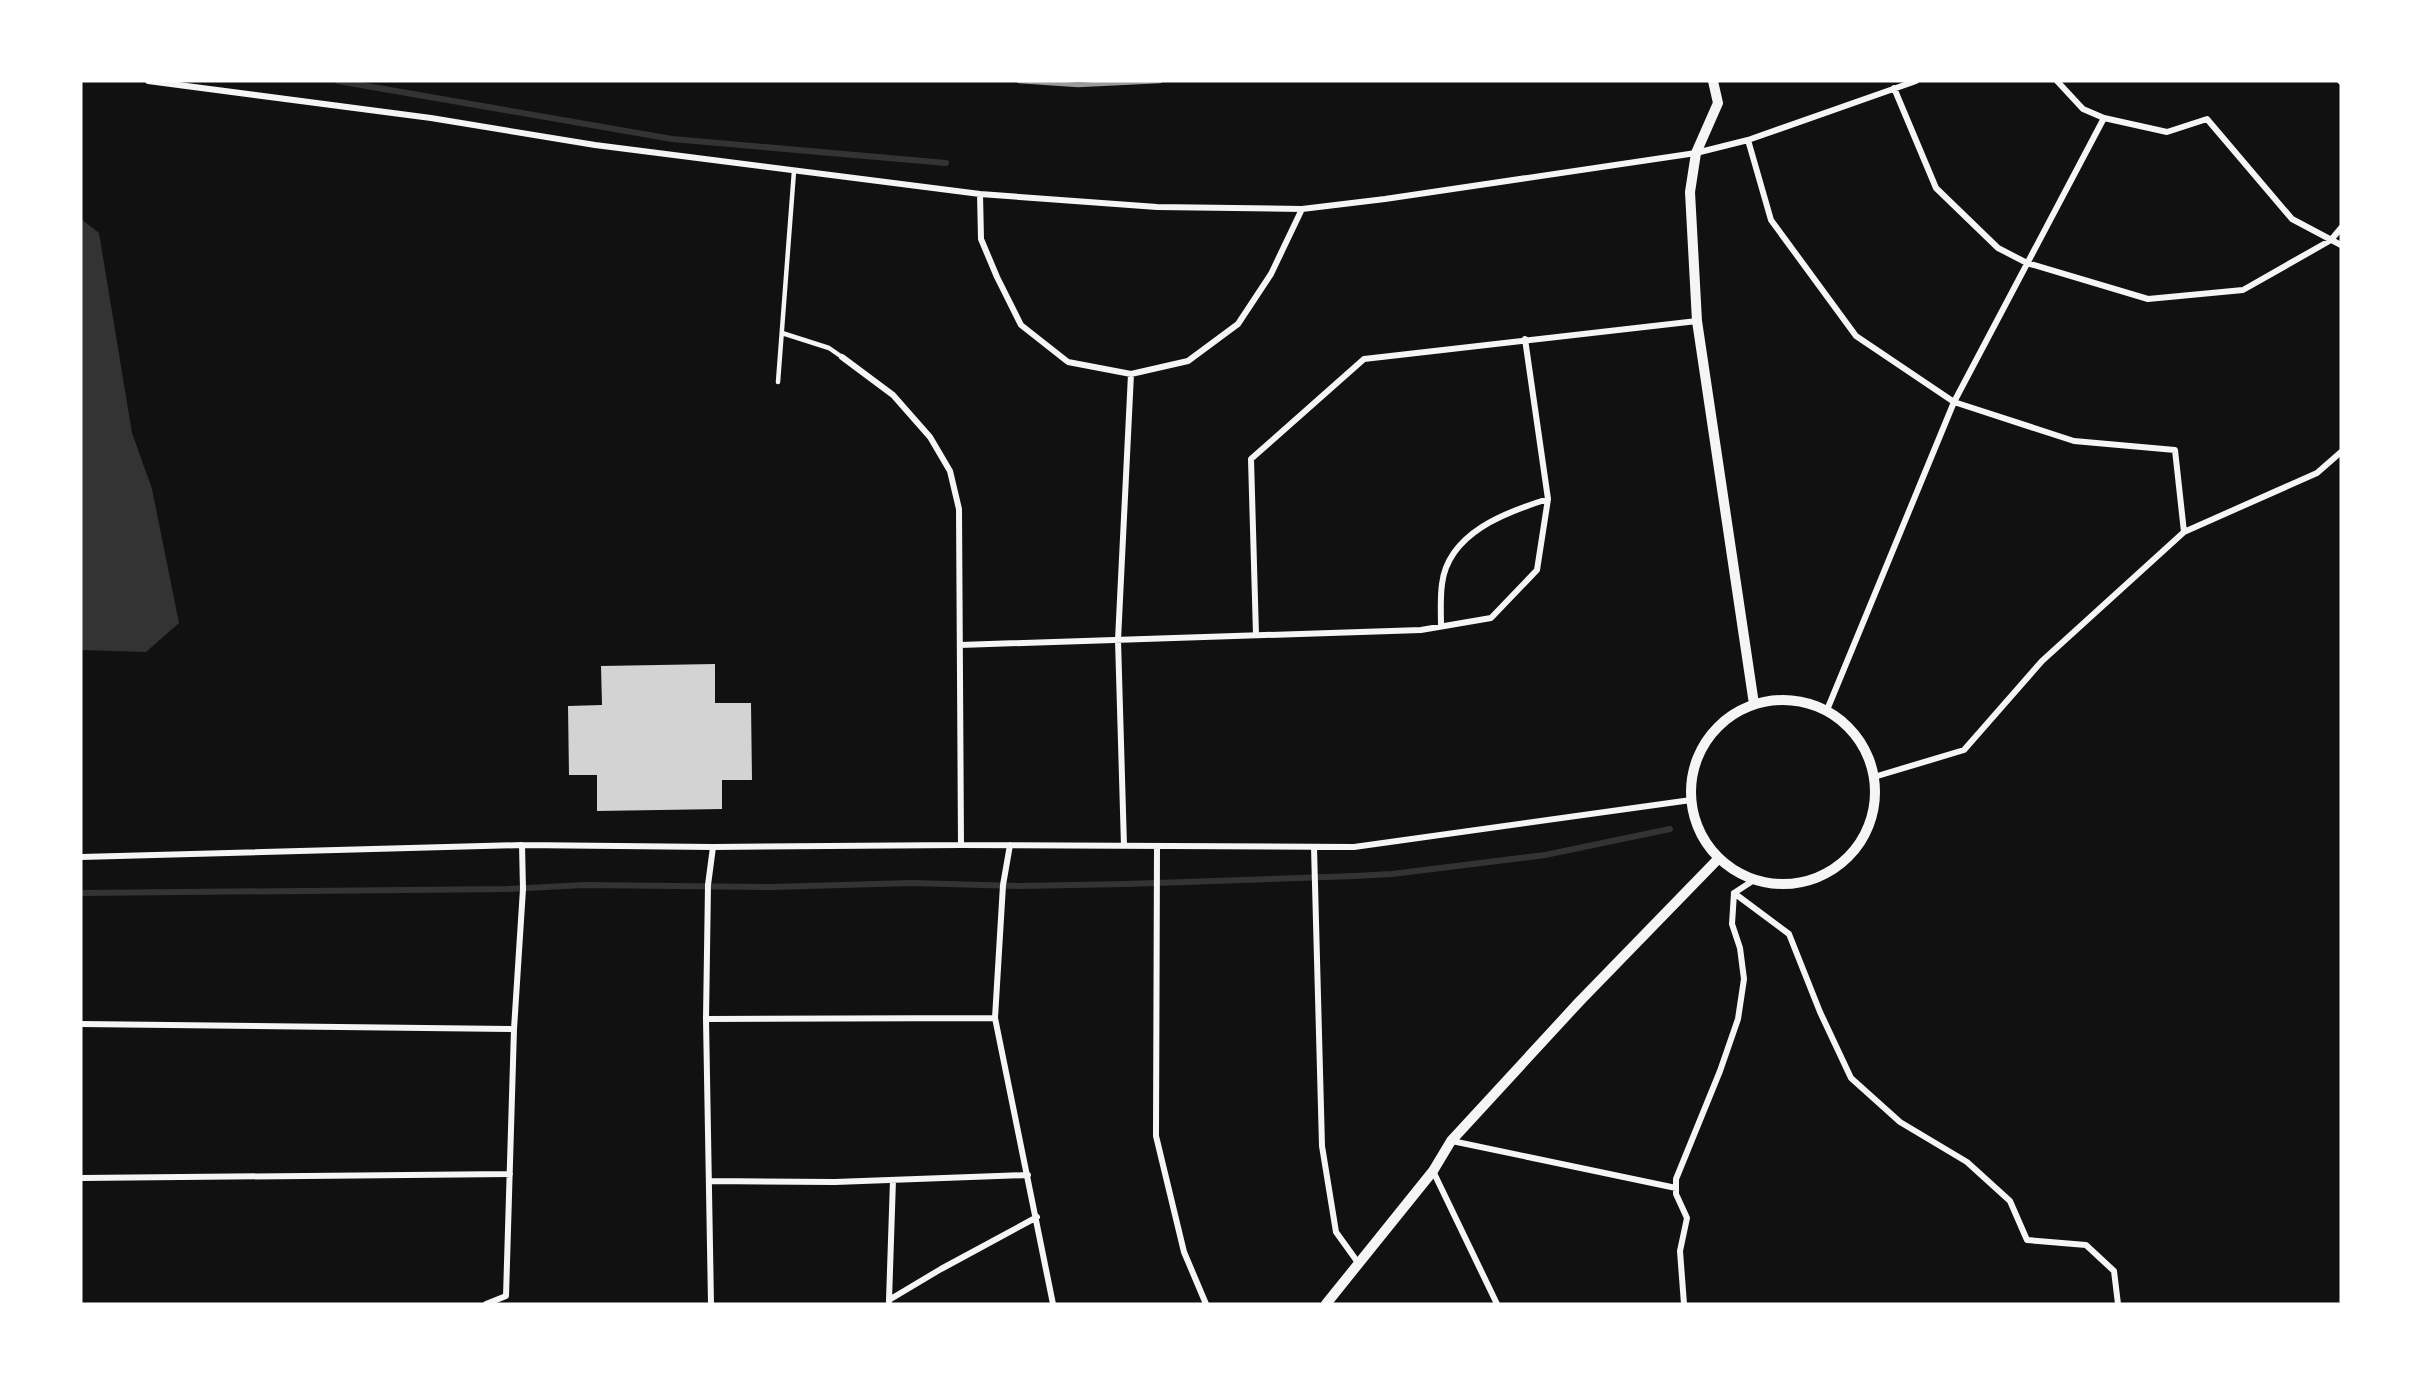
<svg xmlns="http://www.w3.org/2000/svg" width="2422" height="1385" viewBox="0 0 2422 1385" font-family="Spectral,serif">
<rect width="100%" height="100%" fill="#111"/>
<!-- water -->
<path fill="#333" d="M 81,219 L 99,233 L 132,433 L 152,489 L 179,623 L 146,652 L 81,650 Z"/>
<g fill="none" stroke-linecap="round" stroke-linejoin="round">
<!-- stream -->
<path stroke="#333" stroke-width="6" d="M 338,81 L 672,139 L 946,163
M 81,893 L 507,889 L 584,885 L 772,887 L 912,883 L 1020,886 L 1126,884 L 1355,876 L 1392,874 L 1545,855 L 1670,829"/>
</g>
<!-- building -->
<path fill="#d3d3d3" d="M 715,664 L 715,703 L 751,703 L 752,780 L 722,780 L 722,809 L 597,811 L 597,775 L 569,775 L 568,706 L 602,705 L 601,666 Z"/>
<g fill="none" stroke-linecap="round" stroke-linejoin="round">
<!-- service -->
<path stroke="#f5f5f5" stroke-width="4.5" d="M 782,333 L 829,348 L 842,357
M 778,382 L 794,171"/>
<!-- minor -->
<path stroke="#f5f5f5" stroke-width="6" d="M 148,81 L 431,118 L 595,145 L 980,194 L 1157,207 L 1302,209 L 1385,199 L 1696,153 L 1748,140 L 1916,81
M 2057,81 L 2083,109 L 2104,118 L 2167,132 L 2207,119 L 2292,219 L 2341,245
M 2340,81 L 2341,82
M 1894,88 L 1936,188 L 1998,248 L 2027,263 L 2148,299 L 2243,290 L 2331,240 L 2341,228
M 1748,140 L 1771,220 L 1856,336 L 1954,402 L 2074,441 L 2175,450 L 2184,532
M 980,194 L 981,239 L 997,277 L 1021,325 L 1068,362 L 1131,374 L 1188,361 L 1238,324 L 1271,274 L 1302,209
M 842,357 L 893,395 L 930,437 L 950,471 L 959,509 L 961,845
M 1441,626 C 1441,613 1440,598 1442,584 C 1448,533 1506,512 1548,499
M 1256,635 L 1251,459 L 1364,359 L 1697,321
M 960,645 L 1421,630 L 1491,618 L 1537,570 L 1548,499 L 1525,339
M 1827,710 L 1954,402 L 2104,118
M 1874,777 L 1964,750 L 2042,661 L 2184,532 L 2317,473 L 2341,452
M 1010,845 L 1003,885 L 995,1018 L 1053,1304
M 1124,846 L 1118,640 L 1131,374
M 1157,846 L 1156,1136 L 1184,1252 L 1206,1304
M 1314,847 L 1322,1146 L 1336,1232 L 1359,1264
M 81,857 L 522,845 L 713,847 L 961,845 L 1354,847 L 1691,800
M 1754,880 L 1734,893 L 1789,934 L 1820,1012 L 1851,1078 L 1900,1122 L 1967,1162 L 2010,1201 L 2027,1240 L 2086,1245 L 2114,1271 L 2118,1304
M 706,1019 L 995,1018
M 81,1024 L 514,1029
M 1452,1141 L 1676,1188
M 1433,1171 L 1497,1304
M 81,1178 L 510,1174
M 709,1181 L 835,1182 L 1028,1175
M 889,1300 L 893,1180
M 486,1304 L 506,1296 L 514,1029 L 523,889 L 522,845
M 711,1304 L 706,1019 L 708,885 L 713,847
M 889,1304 L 889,1300 L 941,1269 L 1037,1217
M 1684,1304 L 1680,1251 L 1687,1218 L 1676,1194 L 1676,1179 L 1720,1071 L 1738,1019 L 1744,979 L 1740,948 L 1732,924 L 1734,893"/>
<!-- tertiary -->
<path stroke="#f5f5f5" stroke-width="10" d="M 1713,81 L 1718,103 L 1696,153 L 1690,192 L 1697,321 L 1754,704
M1691 792a92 92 0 1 1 184 0a92 92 0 1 1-184 0Z
M 1326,1304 L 1433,1171 L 1451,1141 L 1579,1002 L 1718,859"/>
<!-- rail -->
<path stroke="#9a9a9a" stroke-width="4.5" d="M 1019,81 L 1078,85 L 1160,81"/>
</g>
<!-- border -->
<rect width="2422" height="1385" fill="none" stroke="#ffffff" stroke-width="165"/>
</svg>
